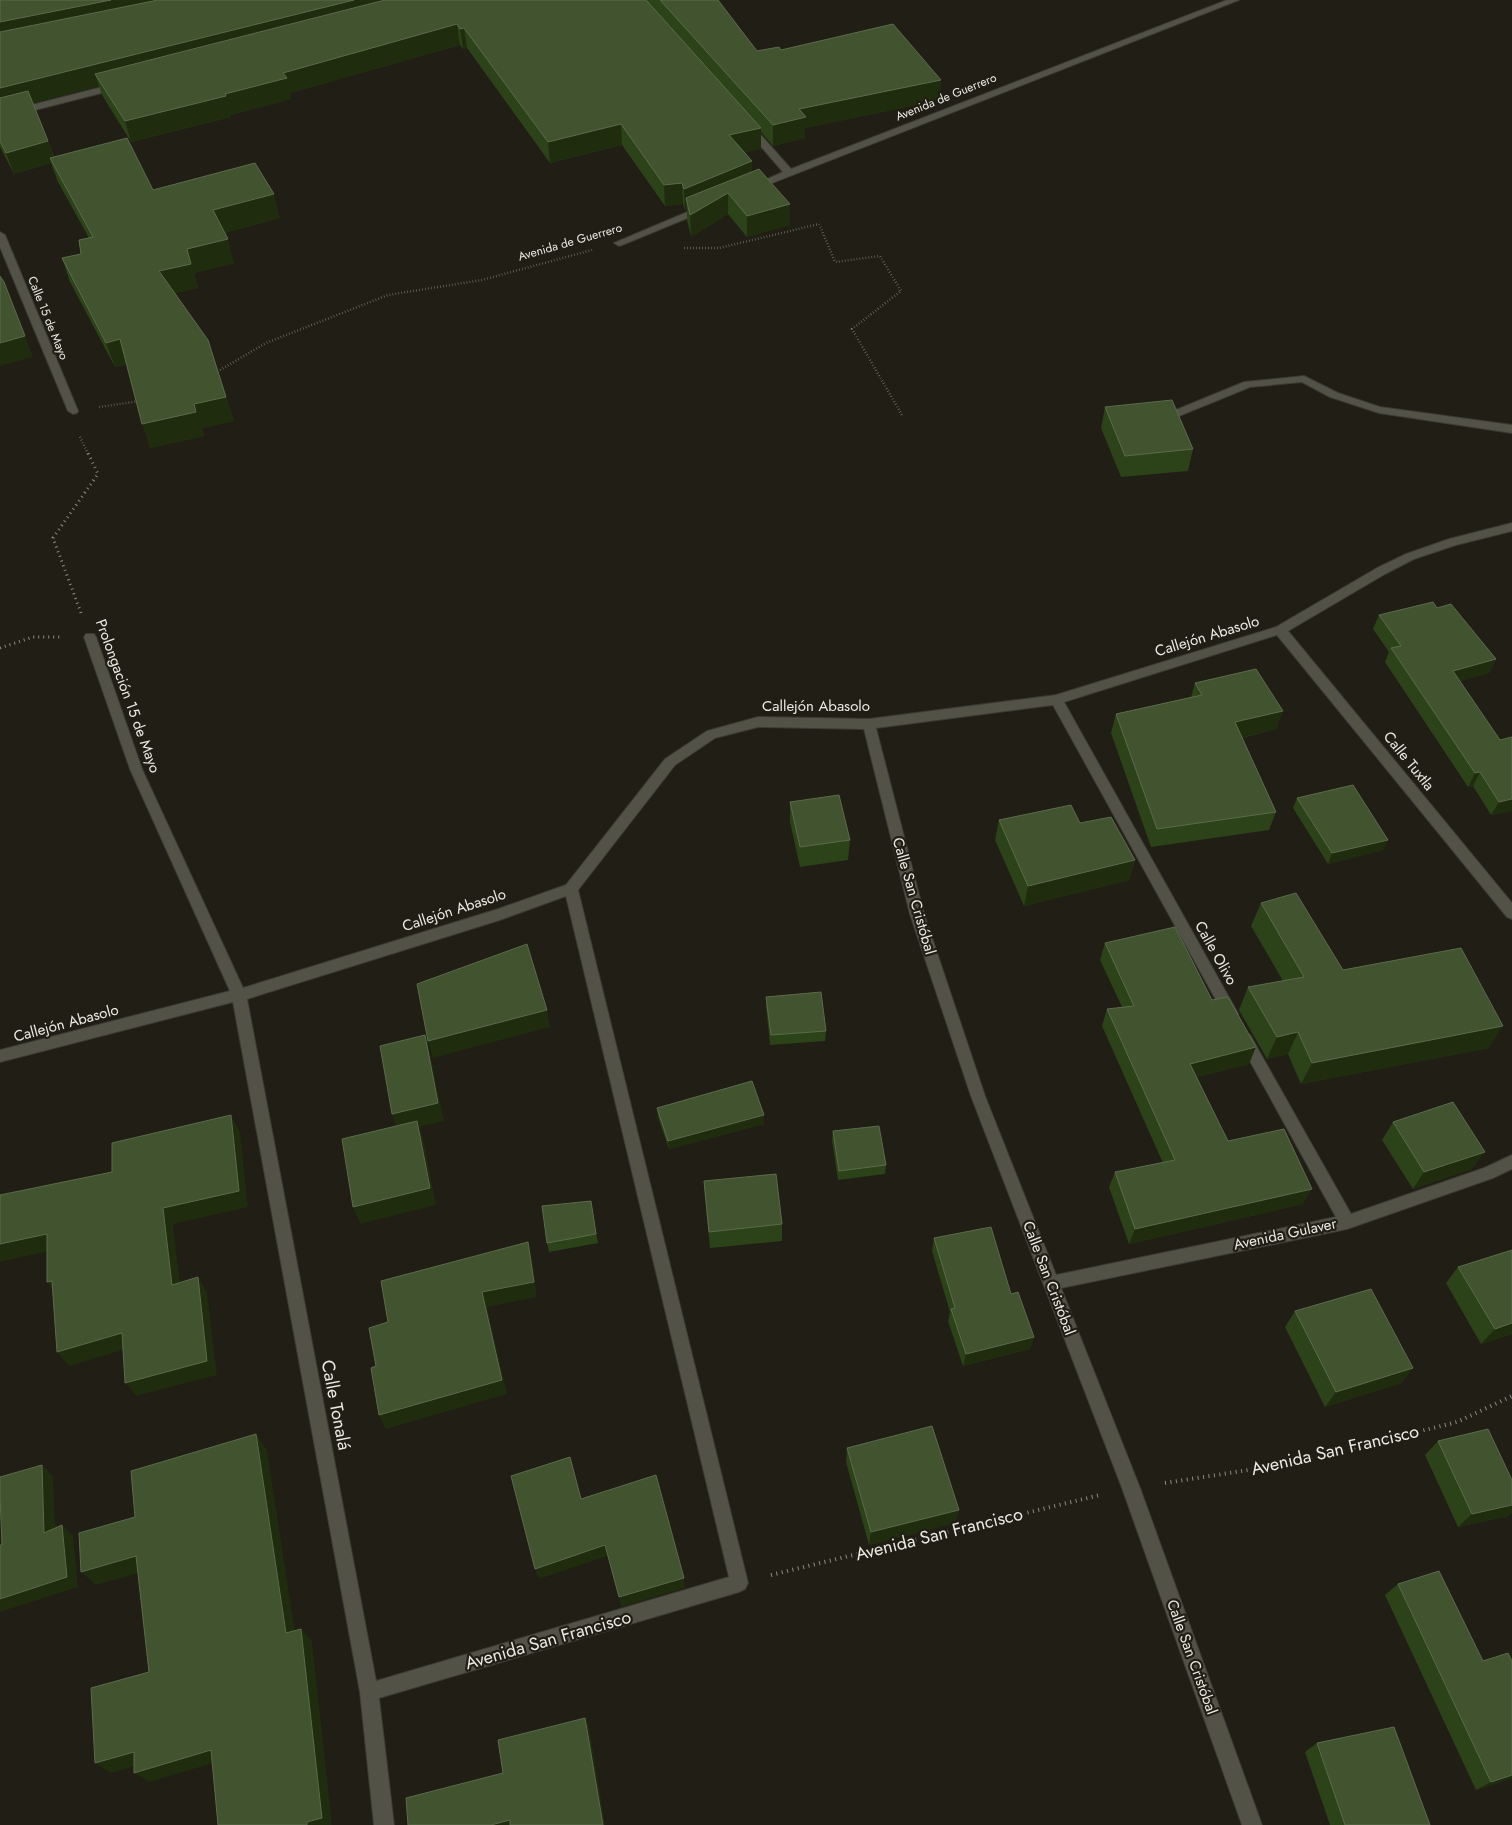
<svg xmlns="http://www.w3.org/2000/svg" width="1512" height="1825" viewBox="0 0 1512 1825" font-family="Jost,sans-serif">
<rect width="100%" height="100%" fill="#201e15"/>
<g fill="none" stroke-linecap="round" stroke-linejoin="round">
<defs>
<path id="service" d="M 1304,376 L 1338,393 L 1380,407 L 1512,425 L 1512,433 L 1379,413 L 1330,397 L 1302,382 L 1250,387 L 1179,416 L 1171,416 L 1170,414 L 1171,412 L 1244,382 Z"/>
<path id="minor" d="M 1227,0 L 1239,0 L 757,189 L 754,190 L 749,187 L 783,172 L 746,129 L 746,125 L 752,125 L 791,169 Z
M 118,83 L 122,86 L 121,88 L 0,119 L 0,113 Z
M 704,205 L 707,206 L 707,210 L 622,245 L 619,246 L 614,243 Z
M 0,232 L 5,235 L 78,411 L 77,413 L 73,414 L 68,411 L 0,247 Z
M 1512,523 L 1512,531 L 1456,545 L 1414,559 L 1385,574 L 1288,631 L 1512,903 L 1512,919 L 1507,917 L 1277,635 L 1064,702 L 1236,1010 L 1238,1014 L 1236,1018 L 1231,1020 L 1226,1018 L 1053,705 L 876,728 L 924,914 L 985,1096 L 1056,1275 L 1336,1217 L 1240,1043 L 1238,1039 L 1240,1035 L 1245,1033 L 1250,1035 L 1351,1214 L 1484,1168 L 1512,1155 L 1512,1169 L 1493,1178 L 1347,1229 L 1061,1288 L 1140,1488 L 1262,1825 L 1242,1825 L 1122,1488 L 971,1096 L 910,914 L 864,729 L 758,727 L 715,738 L 675,765 L 578,890 L 748,1583 L 745,1589 L 739,1592 L 379,1698 L 394,1825 L 374,1825 L 360,1692 L 233,1002 L 0,1062 L 0,1050 L 230,991 L 130,769 L 84,637 L 86,634 L 94,634 L 96,637 L 142,769 L 243,988 L 498,909 L 566,885 L 665,759 L 707,731 L 758,717 L 869,719 L 1056,695 L 1276,627 L 1377,568 L 1406,554 L 1449,539 ZM 566,896 L 729,1577 L 376,1681 L 247,999 L 500,920 Z"/>
</defs>
<!-- service casing -->
<use href="#service" stroke="#3b3a34" stroke-width="2"/>
<!-- minor casing -->
<use href="#minor" stroke="#3b3a34" stroke-width="2"/>
<!-- path-far2 -->
<path stroke="#8c8b83" stroke-width="2.5" stroke-dasharray="0.5 2.5" stroke-linecap="butt" d="M 684,248 L 719,248 L 819,224 L 835,262 L 880,256 L 901,291 L 852,329 L 902,415
M 215,373 L 266,343 L 388,295 L 482,280 L 592,250
M 99,407 L 140,401
M 80,437 L 88,454"/>
<!-- path-far1 -->
<path stroke="#8c8b83" stroke-width="3" stroke-dasharray="1 4" stroke-linecap="butt" d="M 81,613 L 53,538 L 98,474 L 88,453
M 0,648 L 33,637 L 62,637"/>
<!-- path -->
<path stroke="#8c8b83" stroke-width="4" stroke-dasharray="1 4.5" stroke-linecap="butt" d="M 1165,1483 L 1293,1463 L 1457,1422 L 1512,1396
M 771,1575 L 1100,1495"/>
<!-- service -->
<use href="#service" fill="#535247" fill-rule="evenodd"/>
<!-- minor -->
<use href="#minor" fill="#535247" fill-rule="evenodd"/>
</g>
<!-- wall -->
<path fill="#2c4219" d="M 0,0 L 718,0 L 757,51 L 781,50 L 940,100 L 805,128 L 805,138 L 773,146 L 761,132 L 761,149 L 744,152 L 752,172 L 790,204 L 790,225 L 747,237 L 728,214 L 691,237 L 687,220 L 687,209 L 685,210 L 683,204 L 665,206 L 622,145 L 550,163 L 467,48 L 463,49 L 460,45 L 290,93 L 291,99 L 231,115 L 231,117 L 131,142 L 102,95 L 99,86 L 32,103 L 48,141 L 54,157 L 153,190 L 280,218 L 224,233 L 234,263 L 194,273 L 198,288 L 175,293 L 226,397 L 234,421 L 202,428 L 204,436 L 150,448 L 126,364 L 115,367 L 70,282 L 62,258 L 81,254 L 89,238 L 58,182 L 51,163 L 14,174 L 0,147 Z
M 1105,407 L 1193,449 L 1188,471 L 1121,477 L 1101,428 Z
M 1437,608 L 1496,659 L 1489,673 L 1460,681 L 1500,740 L 1512,737 L 1512,811 L 1491,815 L 1473,786 L 1468,787 L 1385,662 L 1389,652 L 1373,629 L 1379,615 Z
M 1195,683 L 1283,711 L 1276,729 L 1242,738 L 1276,812 L 1269,830 L 1151,847 L 1111,733 L 1116,714 L 1191,697 Z
M 1297,798 L 1388,840 L 1383,850 L 1328,864 L 1293,808 Z
M 790,802 L 850,840 L 848,860 L 800,867 L 790,822 Z
M 999,820 L 1080,823 L 1135,860 L 1129,880 L 1024,906 L 995,840 Z
M 1261,903 L 1343,970 L 1489,1048 L 1301,1084 L 1288,1054 L 1267,1059 L 1239,1010 L 1248,987 L 1283,981 L 1251,926 Z
M 1105,943 L 1212,1000 L 1249,1064 L 1196,1077 L 1228,1141 L 1303,1204 L 1129,1244 L 1109,1187 L 1115,1172 L 1163,1163 L 1102,1026 L 1107,1009 L 1122,1007 L 1100,960 Z
M 766,997 L 826,1031 L 825,1041 L 770,1045 L 766,1006 Z
M 657,1108 L 764,1115 L 764,1124 L 669,1149 L 658,1117 Z
M 1393,1122 L 1472,1169 L 1413,1189 L 1382,1140 Z
M 833,1131 L 886,1165 L 885,1174 L 838,1180 L 832,1140 Z
M 704,1181 L 782,1224 L 782,1241 L 710,1248 L 705,1198 Z
M 591,1201 L 598,1243 L 549,1252 L 547,1243 Z
M 934,1238 L 1011,1294 L 1034,1337 L 1030,1349 L 963,1366 L 948,1321 L 950,1312 L 932,1251 Z
M 1512,1250 L 1512,1334 L 1481,1344 L 1446,1283 L 1458,1267 Z
M 1295,1311 L 1413,1368 L 1401,1383 L 1325,1407 L 1285,1327 Z
M 1438,1441 L 1512,1480 L 1512,1512 L 1508,1516 L 1458,1527 L 1425,1455 Z
M 847,1448 L 959,1510 L 955,1523 L 869,1545 L 846,1462 Z
M 1398,1584 L 1512,1778 L 1476,1790 L 1385,1595 Z
M 1317,1743 L 1430,1825 L 1330,1825 L 1305,1752 Z"/>
<!-- shaded-wall -->
<path fill="#1f2c0e" d="M 111,0 L 200,0 L 0,44 L 0,22 Z
M 354,0 L 439,0 L 95,74 L 99,86 L 0,111 L 0,88 Z
M 457,24 L 460,45 L 290,93 L 291,99 L 231,115 L 231,117 L 131,142 L 125,121 L 225,94 L 283,73 Z
M 464,28 L 467,48 L 463,49 L 460,29 Z
M 941,80 L 940,100 L 805,128 L 805,138 L 773,146 L 773,125 L 799,109 Z
M 621,124 L 622,145 L 550,163 L 548,142 Z
M 761,128 L 761,149 L 729,156 L 729,135 Z
M 48,141 L 55,162 L 50,158 L 51,163 L 14,174 L 6,153 Z
M 752,161 L 752,182 L 686,198 L 687,209 L 685,210 L 684,189 Z
M 682,183 L 683,204 L 665,206 L 664,185 Z
M 728,193 L 728,214 L 691,237 L 690,215 Z
M 274,194 L 280,218 L 220,234 L 213,210 Z
M 790,204 L 790,225 L 747,237 L 747,216 Z
M 228,239 L 234,263 L 194,273 L 198,288 L 167,295 L 159,271 L 187,249 Z
M 12,303 L 33,357 L 0,366 L 0,343 Z
M 120,339 L 128,363 L 115,367 L 106,343 Z
M 226,397 L 234,421 L 202,428 L 204,436 L 150,448 L 142,424 L 194,404 Z
M 1496,659 L 1489,673 L 1446,685 L 1453,671 Z
M 1283,711 L 1276,729 L 1228,741 L 1235,722 Z
M 1480,772 L 1473,786 L 1468,787 L 1475,773 Z
M 1512,799 L 1512,811 L 1491,815 L 1499,802 Z
M 1388,840 L 1383,850 L 1328,864 L 1332,853 Z
M 1135,860 L 1129,880 L 1024,906 L 1028,886 Z
M 547,1010 L 550,1027 L 433,1058 L 428,1041 Z
M 1503,1026 L 1489,1048 L 1301,1084 L 1312,1063 Z
M 1298,1032 L 1288,1054 L 1267,1059 L 1277,1037 Z
M 425,1035 L 430,1054 L 444,1121 L 419,1127 L 423,1138 L 436,1205 L 360,1224 L 353,1207 L 398,1132 L 392,1114 Z
M 1256,1047 L 1249,1064 L 1183,1080 L 1190,1064 Z
M 231,1115 L 240,1132 L 248,1207 L 173,1224 L 182,1300 L 172,1285 L 163,1208 Z
M 764,1115 L 764,1124 L 669,1149 L 668,1141 Z
M 1485,1152 L 1472,1169 L 1413,1189 L 1424,1172 Z
M 1312,1189 L 1303,1204 L 1129,1244 L 1135,1229 Z
M 47,1234 L 58,1249 L 0,1262 L 0,1244 Z
M 528,1242 L 532,1258 L 537,1297 L 487,1307 L 507,1394 L 386,1429 L 379,1415 L 482,1292 Z
M 198,1277 L 207,1292 L 217,1375 L 136,1396 L 125,1383 Z
M 52,1281 L 59,1297 L 47,1282 Z
M 1512,1323 L 1512,1334 L 1481,1344 L 1495,1329 Z
M 122,1333 L 133,1347 L 69,1366 L 57,1352 Z
M 1034,1337 L 1030,1349 L 963,1366 L 966,1354 Z
M 1413,1368 L 1401,1383 L 1325,1407 L 1336,1392 Z
M 256,1434 L 267,1450 L 297,1646 L 286,1633 Z
M 42,1465 L 53,1476 L 56,1543 L 44,1533 Z
M 1512,1505 L 1512,1512 L 1508,1516 L 1458,1527 L 1472,1514 Z
M 959,1510 L 955,1523 L 869,1545 L 871,1532 Z
M 62,1525 L 73,1535 L 78,1587 L 0,1612 L 0,1599 Z
M 605,1545 L 607,1556 L 539,1579 L 535,1569 Z
M 136,1556 L 149,1570 L 96,1585 L 81,1572 Z
M 684,1578 L 685,1588 L 621,1607 L 619,1597 Z
M 301,1629 L 312,1641 L 332,1825 L 307,1825 Z
M 585,1718 L 589,1726 L 605,1825 L 603,1825 Z
M 211,1750 L 224,1760 L 149,1782 L 134,1773 Z
M 134,1752 L 149,1762 L 110,1773 L 95,1763 Z
M 1512,1775 L 1512,1778 L 1476,1790 L 1491,1782 Z
M 510,1820 L 513,1825 L 491,1825 Z"/>
<!-- building -->
<path fill="#41542f" stroke="#5b6b4b" d="M 0,0 L 111,0 L 0,22 Z
M 158,0 L 354,0 L 0,88 L 0,32 Z
M 385,0 L 646,0 L 761,128 L 729,135 L 752,161 L 684,189 L 682,183 L 664,185 L 621,124 L 548,142 L 464,28 L 460,29 L 457,24 L 283,73 L 287,78 L 225,94 L 226,96 L 125,121 L 95,74 Z
M 660,0 L 718,0 L 757,51 L 779,47 L 781,50 L 893,24 L 941,80 L 799,109 L 806,117 L 773,125 Z
M 28,91 L 48,141 L 6,153 L 0,141 L 0,98 Z
M 127,138 L 153,190 L 255,163 L 274,194 L 213,210 L 228,239 L 187,249 L 191,264 L 159,271 L 208,340 L 226,397 L 194,404 L 196,412 L 142,424 L 120,339 L 106,343 L 62,258 L 81,254 L 79,240 L 93,237 L 50,158 Z
M 759,169 L 790,204 L 747,216 L 728,193 L 690,215 L 686,198 Z
M 0,276 L 4,282 L 25,336 L 0,343 Z
M 1172,400 L 1193,449 L 1125,456 L 1105,407 Z
M 1433,602 L 1437,608 L 1451,604 L 1496,659 L 1453,671 L 1500,740 L 1512,737 L 1512,799 L 1499,802 L 1480,772 L 1475,773 L 1391,648 L 1401,646 L 1379,615 Z
M 1256,669 L 1283,711 L 1235,722 L 1276,812 L 1157,829 L 1116,714 L 1202,695 L 1195,683 Z
M 1353,785 L 1388,840 L 1332,853 L 1297,798 Z
M 839,795 L 850,840 L 800,847 L 790,802 Z
M 1071,805 L 1080,823 L 1111,817 L 1135,860 L 1028,886 L 999,820 Z
M 1296,893 L 1343,970 L 1461,948 L 1503,1026 L 1312,1063 L 1298,1032 L 1277,1037 L 1248,987 L 1304,977 L 1261,903 Z
M 1175,927 L 1212,1000 L 1228,997 L 1256,1047 L 1190,1064 L 1228,1141 L 1284,1129 L 1312,1189 L 1135,1229 L 1115,1172 L 1175,1160 L 1107,1009 L 1134,1006 L 1105,943 Z
M 527,944 L 547,1010 L 428,1041 L 417,984 Z
M 821,992 L 826,1031 L 771,1035 L 766,997 Z
M 425,1035 L 438,1103 L 392,1114 L 380,1046 Z
M 752,1081 L 764,1115 L 668,1141 L 657,1108 Z
M 1453,1102 L 1485,1152 L 1424,1172 L 1393,1122 Z
M 231,1115 L 239,1191 L 163,1208 L 172,1285 L 198,1277 L 207,1361 L 125,1383 L 122,1333 L 57,1352 L 52,1281 L 47,1282 L 47,1234 L 0,1244 L 0,1195 L 112,1172 L 112,1143 Z
M 417,1121 L 430,1188 L 353,1207 L 342,1139 Z
M 879,1126 L 886,1165 L 839,1171 L 833,1131 Z
M 776,1174 L 782,1224 L 709,1232 L 704,1181 Z
M 591,1201 L 596,1234 L 547,1243 L 542,1206 Z
M 991,1227 L 1011,1294 L 1018,1292 L 1034,1337 L 966,1354 L 951,1309 L 955,1308 L 934,1238 Z
M 528,1242 L 534,1282 L 482,1292 L 502,1380 L 379,1415 L 371,1368 L 376,1366 L 369,1328 L 388,1322 L 381,1281 Z
M 1512,1250 L 1512,1323 L 1495,1329 L 1458,1267 Z
M 1371,1289 L 1413,1368 L 1336,1392 L 1295,1311 Z
M 932,1426 L 959,1510 L 871,1532 L 847,1448 Z
M 1488,1429 L 1512,1480 L 1512,1505 L 1472,1514 L 1438,1441 Z
M 256,1434 L 286,1633 L 301,1629 L 322,1818 L 307,1822 L 307,1825 L 218,1825 L 211,1750 L 134,1773 L 134,1752 L 95,1763 L 91,1688 L 149,1672 L 136,1556 L 81,1572 L 79,1533 L 135,1517 L 131,1471 Z
M 570,1457 L 581,1499 L 656,1475 L 684,1578 L 619,1597 L 605,1545 L 535,1569 L 511,1476 Z
M 42,1465 L 44,1533 L 62,1525 L 67,1577 L 0,1599 L 0,1545 L 2,1545 L 0,1495 L 0,1477 Z
M 1439,1571 L 1483,1661 L 1508,1653 L 1512,1661 L 1512,1775 L 1491,1782 L 1398,1584 Z
M 585,1718 L 603,1825 L 510,1825 L 510,1820 L 491,1825 L 408,1825 L 406,1798 L 503,1773 L 498,1740 Z
M 1394,1727 L 1430,1825 L 1345,1825 L 1317,1743 Z"/>
<g text-anchor="middle" stroke-width="4.5" stroke-linejoin="round" paint-order="stroke">
<!-- far-street labels -->
<g font-size="12" fill="#eae9e2" stroke="#201e15">
<text transform="translate(946 97) rotate(-22)" y="4">Avenida de Guerrero</text>
<text transform="translate(570 242) rotate(-16)" y="4">Avenida de Guerrero</text>
<text transform="translate(48 318) rotate(68)" y="4">Calle 15 de Mayo</text>
</g>
<!-- street labels -->
<g font-size="15" fill="#eae9e2" stroke="#201e15">
<text transform="translate(1207 636) rotate(-17)" y="5">Callejón Abasolo</text>
<text transform="translate(128 696) rotate(70)" y="5">Prolongación 15 de Mayo</text>
<text x="816" y="711">Callejón Abasolo</text>
<text transform="translate(1409 761) rotate(51)" y="5">Calle Tuxtla</text>
<text transform="translate(914 896) rotate(74)" y="5">Calle San Cristóbal</text>
<text transform="translate(454 910) rotate(-18)" y="5">Callejón Abasolo</text>
<text transform="translate(1216 953) rotate(61)" y="5">Calle Olivo</text>
<text transform="translate(66 1023) rotate(-15)" y="5">Callejón Abasolo</text>
<text transform="translate(1285 1234) rotate(-12)" y="5">Avenida Gulaver</text>
<text transform="translate(1049 1278) rotate(69)" y="5">Calle San Cristóbal</text>
<text transform="translate(1192 1657) rotate(70)" y="5">Calle San Cristóbal</text>
</g>
<!-- near-street labels -->
<g font-size="18" fill="#eae9e2" stroke="#201e15">
<text transform="translate(336 1405) rotate(79)" y="6">Calle Tonalá</text>
<text transform="translate(1335 1450) rotate(-13)" y="6">Avenida San Francisco</text>
<text transform="translate(939 1534) rotate(-14)" y="6">Avenida San Francisco</text>
<text transform="translate(548 1640) rotate(-16)" y="6">Avenida San Francisco</text>
</g>
</g>
</svg>
